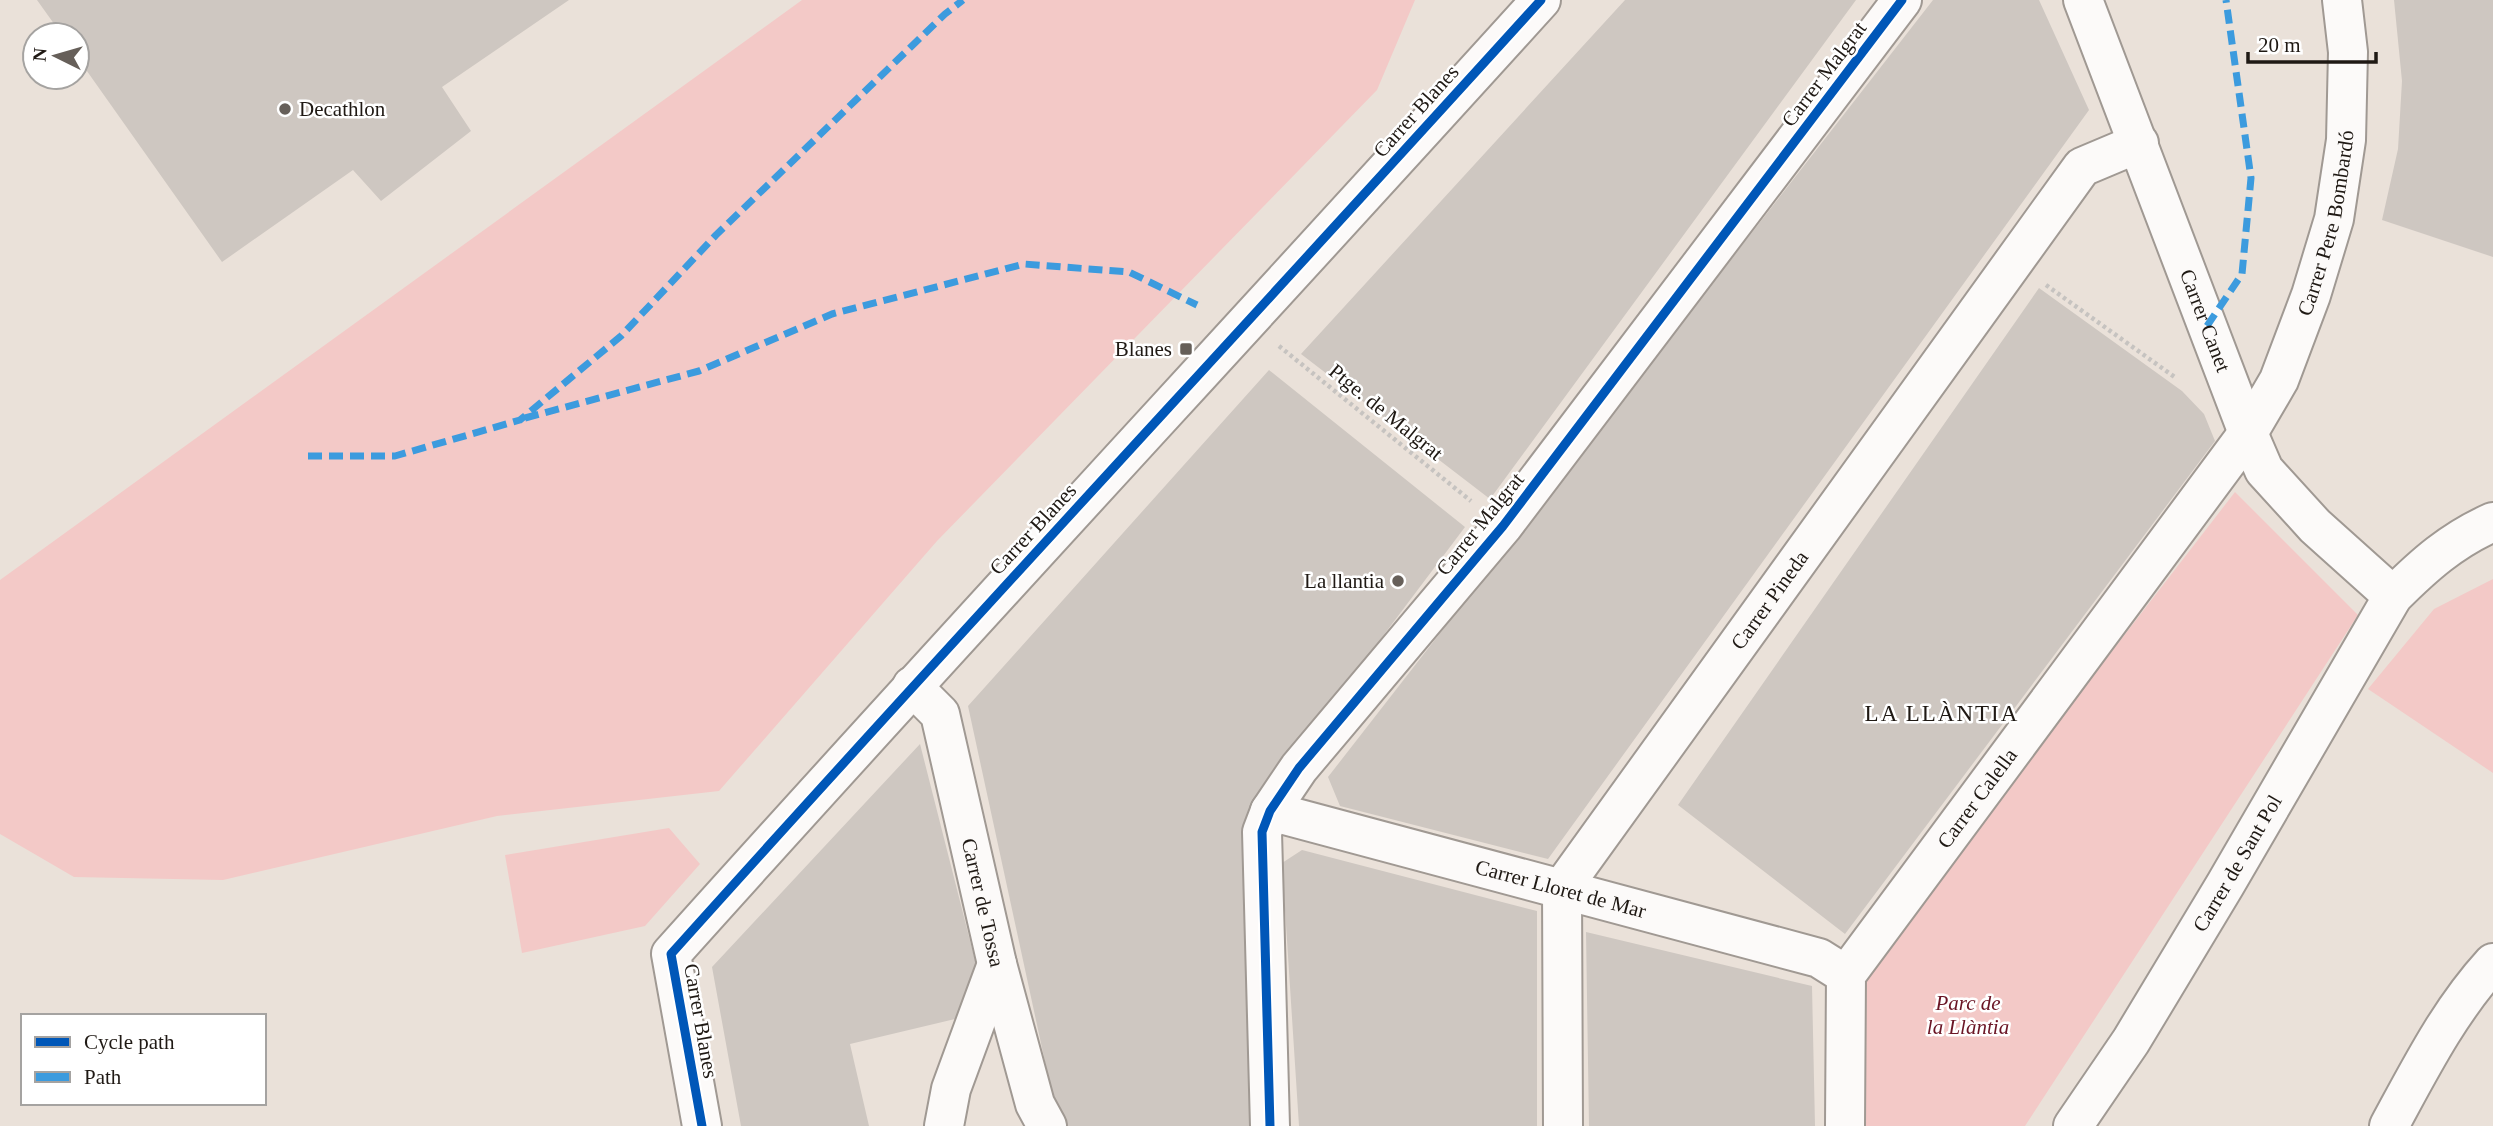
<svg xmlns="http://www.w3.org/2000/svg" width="2493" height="1126" viewBox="0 0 2493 1126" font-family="Georgia,serif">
<rect width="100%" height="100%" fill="#eae1d9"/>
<!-- green -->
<path fill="#f3c9c7" d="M 802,0 L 1415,0 L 1377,90 L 937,541 L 719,791 L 497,816 L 223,880 L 74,877 L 0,834 L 0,580 Z
M 2235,492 L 2358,615 L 2025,1126 L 1859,1126 L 1856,982 Z
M 2493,579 L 2493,773 L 2368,689 L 2434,609 Z
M 669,828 L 700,864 L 645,926 L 522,953 L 505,855 Z"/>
<!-- building -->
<path fill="#cec7c1" d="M 37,0 L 569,0 L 442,87 L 471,131 L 381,201 L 353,170 L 222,262 L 77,57 L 77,35 L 62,35 Z
M 1625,0 L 1856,0 L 1490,499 L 1301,354 Z
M 1933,0 L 2039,0 L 2089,110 L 1548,859 L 1340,806 L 1328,777 Z
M 2394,0 L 2493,0 L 2493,257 L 2382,220 L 2398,149 L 2402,81 Z
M 2039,288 L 2182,391 L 2204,414 L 2215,441 L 1845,934 L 1678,805 Z
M 1269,370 L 1465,527 L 1246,818 L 1255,1126 L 1063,1126 L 1055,1108 L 968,706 Z
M 920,744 L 978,972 L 955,1019 L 850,1044 L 869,1126 L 741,1126 L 712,967 Z
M 1302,850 L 1537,911 L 1537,1126 L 1299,1126 L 1282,863 Z
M 1586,932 L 1812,986 L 1815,1126 L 1589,1126 Z"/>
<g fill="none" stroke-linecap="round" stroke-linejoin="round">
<defs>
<g id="street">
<path id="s1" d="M 2083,0 L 2248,433 L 2264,470 L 2315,526 L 2393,596"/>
<path id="s2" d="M 912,686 L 940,714 L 997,964 L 1035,1104 L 1047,1126"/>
<path id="s3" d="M 1270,811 L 1819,958 L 1846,975"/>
<path d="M 702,1126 L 671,954 C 958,634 1252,319 1541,0"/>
<path d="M 944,1126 L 951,1089 L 997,964"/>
<path d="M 1270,1126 L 1262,832 L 1270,811 L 1299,768 L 1503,526 L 1902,0"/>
<path id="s4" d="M 1563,1126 L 1562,888 L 2082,167 L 2139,143"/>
<path id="s5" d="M 1845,1126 L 1846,975 L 2248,433 L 2279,380 L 2311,295 L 2334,219 L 2346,140 L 2348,52 L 2342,0"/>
<path id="s6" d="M 2073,1126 L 2131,1041 L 2225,885 L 2393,596 C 2424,565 2452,540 2493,522"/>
<path d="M 2389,1126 C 2420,1069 2449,1011 2493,963"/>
</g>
</defs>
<!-- street casing -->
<use href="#street" stroke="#a09993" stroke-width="42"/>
<!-- path -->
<path stroke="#c6c3c0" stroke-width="4.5" stroke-dasharray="3.5 3.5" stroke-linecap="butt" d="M 2046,285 L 2176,378
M 1279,346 L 1471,501"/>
<!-- street -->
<use href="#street" stroke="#fcfaf9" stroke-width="38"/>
<!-- quiet -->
<path stroke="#3c9bde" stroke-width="7" stroke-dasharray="14 7" stroke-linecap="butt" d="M 2207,326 L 2242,274 L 2251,178 L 2226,0
M 525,418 L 699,371 L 832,314 L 1024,264 L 1129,272 L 1197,305
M 308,456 L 395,456 L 520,420 L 621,336 L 716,235 L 945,14 L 963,0"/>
<defs>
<path id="cycleway" d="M 702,1126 L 671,954 C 958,634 1252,319 1541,0
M 1270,1126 L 1262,832 L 1270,811 L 1299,768 L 1503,526 L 1902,0"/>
</defs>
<!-- cycleway casing -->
<use href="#cycleway" stroke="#fff" stroke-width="13"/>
<!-- cycleway -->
<use href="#cycleway" stroke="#0057b8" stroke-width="9"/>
</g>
<!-- markers -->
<g fill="#665f59" stroke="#fff" stroke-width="2.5">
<circle cx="285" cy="109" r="7"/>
<rect x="1179" y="342" width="14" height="14" rx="3.5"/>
<circle cx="1398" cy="581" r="7"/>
</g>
<g text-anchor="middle" stroke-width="5" stroke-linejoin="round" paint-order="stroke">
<!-- street labels -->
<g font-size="21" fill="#1f1914" stroke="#fff">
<text transform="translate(1824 74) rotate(-53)" y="7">Carrer Malgrat</text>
<text transform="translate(1416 111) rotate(-48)" y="7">Carrer Blanes</text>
<text dy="7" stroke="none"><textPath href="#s5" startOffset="1052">Carrer Pere Bombardó</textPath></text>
<text dy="7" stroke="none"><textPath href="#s1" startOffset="343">Carrer Canet</textPath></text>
<text transform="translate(1386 412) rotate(39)" y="7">Ptge. de Malgrat</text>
<text transform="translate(1480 524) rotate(-51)" y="7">Carrer Malgrat</text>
<text transform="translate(1033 529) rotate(-47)" y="7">Carrer Blanes</text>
<text dy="7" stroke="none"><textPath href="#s4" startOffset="593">Carrer Pineda</textPath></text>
<text dy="7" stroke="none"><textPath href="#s5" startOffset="371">Carrer Calella</textPath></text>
<text dy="7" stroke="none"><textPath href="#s6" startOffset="310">Carrer de Sant Pol</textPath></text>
<text dy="7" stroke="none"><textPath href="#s3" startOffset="301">Carrer Lloret de Mar</textPath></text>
<text dy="7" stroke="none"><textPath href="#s2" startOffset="233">Carrer de Tossa</textPath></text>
<text transform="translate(701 1021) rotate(80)" y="7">Carrer Blanes</text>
</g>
<!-- poi labels -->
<g font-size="21" fill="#1f1914" stroke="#fff" text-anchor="end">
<text x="299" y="116" text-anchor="start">Decathlon</text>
<text x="1172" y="356">Blanes</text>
<text x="1384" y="588">La llantia</text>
</g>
<!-- park labels -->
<g font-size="21" font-style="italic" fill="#6a1525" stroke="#fff">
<text x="1968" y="1010">Parc de<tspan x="1968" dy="24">la Llàntia</tspan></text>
</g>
<!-- neighbourhood labels -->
<g font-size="23" letter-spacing="2" fill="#1f1914" stroke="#fff">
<text x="1942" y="721">LA LLÀNTIA</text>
</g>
</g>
<!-- legend -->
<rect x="21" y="1014" width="245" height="91" fill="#ffffff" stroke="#a5a3a1" stroke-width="2"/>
<rect x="35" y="1037" width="35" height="10" fill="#0057b8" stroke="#a5a3a1" stroke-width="2"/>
<text x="84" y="1049" font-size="21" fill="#1f1914">Cycle path</text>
<rect x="35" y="1072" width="35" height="10" fill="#3c9bde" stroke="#a5a3a1" stroke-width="2"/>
<text x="84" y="1084" font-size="21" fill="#1f1914">Path</text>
<!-- north arrow -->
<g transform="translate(56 56) rotate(275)"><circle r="33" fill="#ffffff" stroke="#a5a3a1" stroke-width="2"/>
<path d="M0-5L12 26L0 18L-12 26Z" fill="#665f59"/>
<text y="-10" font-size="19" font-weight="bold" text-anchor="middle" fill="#1f1914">N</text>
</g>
<!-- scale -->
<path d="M2248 52v10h128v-10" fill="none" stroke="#1f1914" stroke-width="3.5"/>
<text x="2258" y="52" font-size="21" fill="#1f1914" stroke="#ffffff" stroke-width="5" paint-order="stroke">20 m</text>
</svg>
